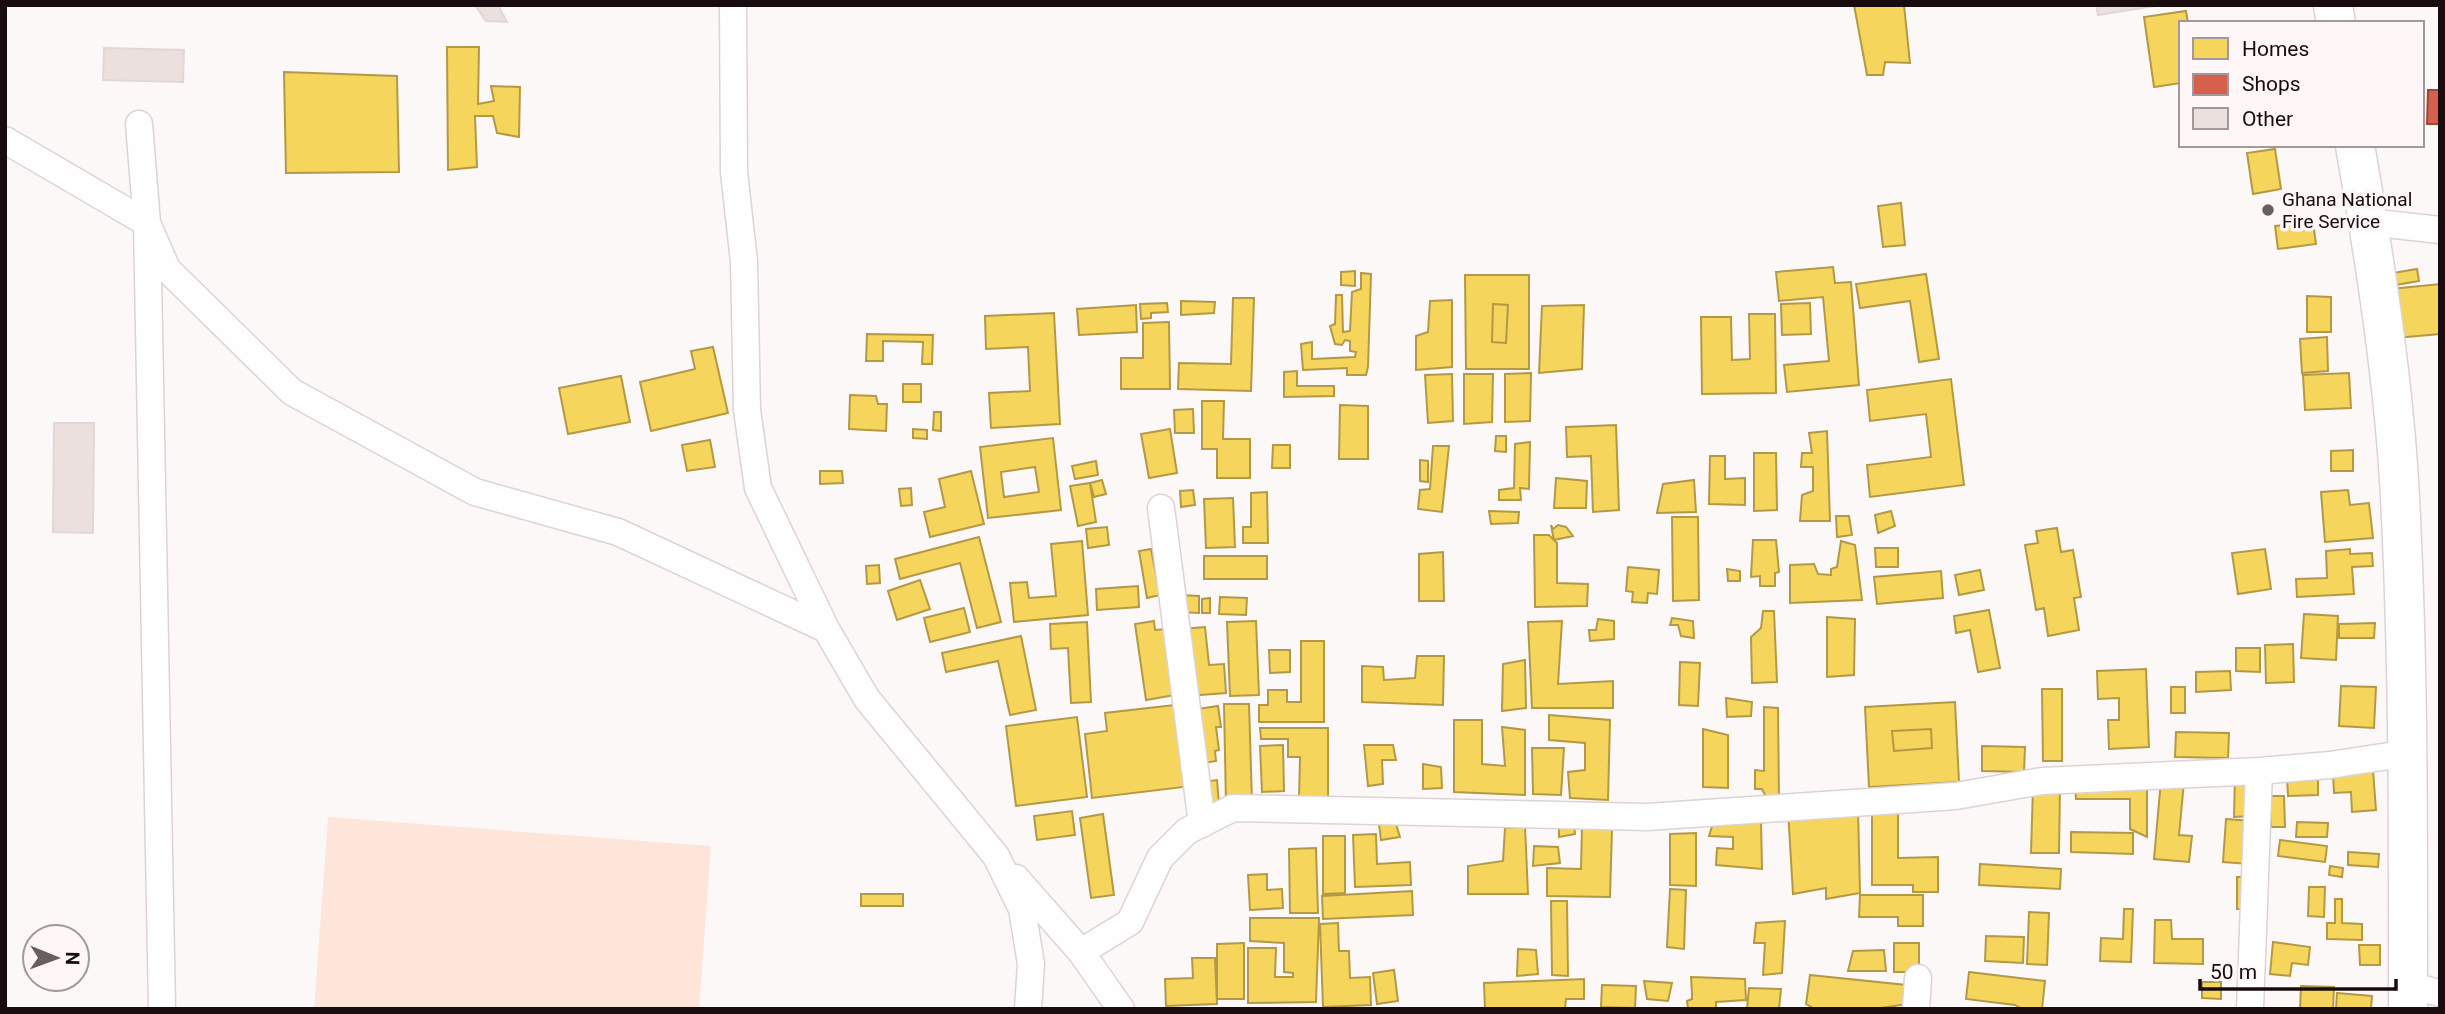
<svg xmlns="http://www.w3.org/2000/svg" width="2445" height="1014" viewBox="0 0 2445 1014" font-family="Roboto,sans-serif">
<rect width="100%" height="100%" fill="#fcf8f8"/>
<!-- green -->
<path fill="#fde6d9" d="M 328,817 L 711,846 L 699,1009 L 314,1009 Z"/>
<!-- homes -->
<path fill="#f6d55c" stroke="#b39945" stroke-width="2" fill-rule="evenodd" d="M 1854,5 L 1904,5 L 1910,63 L 1885,62 L 1883,75 L 1867,75 Z
M 2186,11 L 2188,23 L 2181,23 L 2181,83 L 2154,87 L 2144,17 Z
M 447,47 L 479,47 L 478,104 L 494,101 L 491,86 L 520,87 L 519,137 L 497,133 L 493,116 L 475,116 L 477,167 L 448,170 Z
M 284,72 L 397,76 L 399,172 L 286,173 Z
M 2275,149 L 2281,189 L 2253,194 L 2247,153 Z
M 1901,203 L 1905,245 L 1883,247 L 1878,206 Z
M 2313,222 L 2316,244 L 2278,249 L 2275,226 Z
M 1833,267 L 1835,283 L 1851,282 L 1859,385 L 1787,392 L 1784,365 L 1829,361 L 1823,297 L 1779,301 L 1776,272 Z
M 2417,269 L 2419,281 L 2390,286 L 2387,274 Z
M 1355,271 L 1355,286 L 1341,285 L 1341,272 Z
M 1361,273 L 1371,274 L 1368,367 L 1366,375 L 1347,375 L 1347,368 L 1303,370 L 1301,344 L 1312,342 L 1312,359 L 1355,357 L 1356,352 L 1350,351 L 1350,341 L 1345,340 L 1342,345 L 1335,344 L 1330,326 L 1335,324 L 1336,295 L 1342,295 L 1343,332 L 1350,331 L 1352,292 L 1361,289 Z
M 1926,274 L 1939,359 L 1919,362 L 1910,301 L 1860,308 L 1856,284 Z
M 1465,275 L 1529,275 L 1529,369 L 1466,369 ZM 1493,304 L 1508,305 L 1506,343 L 1492,342 Z
M 2440,284 L 2440,334 L 2396,338 L 2391,289 Z
M 2307,296 L 2331,297 L 2331,332 L 2307,332 Z
M 1233,298 L 1254,298 L 1251,391 L 1178,389 L 1179,363 L 1231,364 Z
M 1452,300 L 1452,367 L 1416,370 L 1416,336 L 1428,332 L 1430,301 Z
M 1181,301 L 1215,302 L 1214,313 L 1181,315 Z
M 1167,303 L 1168,312 L 1151,313 L 1151,318 L 1141,319 L 1140,304 Z
M 1810,303 L 1811,334 L 1782,335 L 1781,304 Z
M 1493,304 L 1508,305 L 1506,343 L 1492,342 Z
M 1136,305 L 1137,332 L 1079,335 L 1077,309 Z
M 1584,305 L 1582,369 L 1539,373 L 1542,306 Z
M 1054,313 L 1060,424 L 991,428 L 989,393 L 1030,391 L 1028,347 L 986,349 L 985,316 Z
M 1749,314 L 1775,314 L 1776,393 L 1702,394 L 1701,317 L 1731,317 L 1732,360 L 1750,359 Z
M 1169,322 L 1170,389 L 1121,389 L 1121,358 L 1143,358 L 1143,323 Z
M 867,334 L 933,335 L 932,364 L 922,364 L 923,342 L 883,341 L 883,361 L 866,361 Z
M 2327,337 L 2328,371 L 2302,373 L 2300,339 Z
M 713,347 L 728,413 L 651,431 L 640,382 L 695,369 L 691,351 Z
M 1297,371 L 1297,386 L 1334,386 L 1334,396 L 1284,397 L 1284,372 Z
M 1531,373 L 1530,421 L 1505,422 L 1505,374 Z
M 2349,373 L 2351,408 L 2305,410 L 2303,375 Z
M 1452,374 L 1453,421 L 1428,423 L 1425,375 Z
M 1464,374 L 1493,374 L 1492,422 L 1464,424 Z
M 621,376 L 630,422 L 568,434 L 559,388 Z
M 1951,379 L 1964,485 L 1870,497 L 1867,465 L 1931,457 L 1926,414 L 1870,421 L 1867,390 Z
M 903,384 L 921,384 L 921,402 L 903,402 Z
M 850,395 L 876,396 L 878,404 L 887,404 L 886,431 L 849,429 Z
M 1202,401 L 1224,401 L 1223,439 L 1250,439 L 1250,478 L 1217,478 L 1217,449 L 1202,449 Z
M 1340,405 L 1368,406 L 1368,459 L 1339,459 Z
M 1193,409 L 1194,433 L 1175,433 L 1174,410 Z
M 934,412 L 941,412 L 941,431 L 933,430 Z
M 1616,425 L 1619,510 L 1593,512 L 1591,456 L 1567,457 L 1566,427 Z
M 913,429 L 927,430 L 927,439 L 913,438 Z
M 1170,429 L 1177,473 L 1149,478 L 1141,434 Z
M 1827,431 L 1830,521 L 1800,521 L 1802,495 L 1813,491 L 1813,467 L 1801,467 L 1802,453 L 1812,453 L 1809,433 Z
M 1496,436 L 1506,436 L 1506,452 L 1495,451 Z
M 1053,438 L 1061,510 L 988,518 L 980,447 ZM 1035,467 L 1039,492 L 1004,497 L 1001,472 Z
M 710,440 L 715,467 L 687,471 L 682,445 Z
M 1530,442 L 1529,489 L 1520,488 L 1521,500 L 1499,500 L 1499,490 L 1514,488 L 1515,444 Z
M 1273,445 L 1290,445 L 1290,468 L 1272,468 Z
M 1433,446 L 1449,446 L 1442,512 L 1418,509 L 1420,490 L 1430,489 Z
M 2353,450 L 2353,471 L 2331,471 L 2331,451 Z
M 1754,453 L 1776,453 L 1777,510 L 1754,511 Z
M 1710,456 L 1725,456 L 1725,479 L 1745,478 L 1745,505 L 1709,504 Z
M 1420,460 L 1428,461 L 1428,482 L 1420,481 Z
M 1096,461 L 1098,475 L 1075,479 L 1072,466 Z
M 820,471 L 842,471 L 843,483 L 820,484 Z
M 971,471 L 984,524 L 930,537 L 924,512 L 945,507 L 939,479 Z
M 1556,478 L 1587,481 L 1586,508 L 1554,508 Z
M 1102,480 L 1106,494 L 1094,497 L 1090,483 Z
M 1694,480 L 1696,512 L 1657,513 L 1663,484 Z
M 1090,483 L 1096,522 L 1078,526 L 1070,486 Z
M 911,488 L 912,505 L 901,506 L 899,489 Z
M 1193,490 L 1195,505 L 1181,507 L 1180,491 Z
M 2348,490 L 2350,505 L 2369,503 L 2373,538 L 2325,542 L 2321,492 Z
M 1267,492 L 1268,543 L 1243,543 L 1243,527 L 1251,527 L 1251,493 Z
M 1233,498 L 1235,547 L 1206,548 L 1204,499 Z
M 1489,511 L 1519,512 L 1518,523 L 1491,524 Z
M 1891,511 L 1895,526 L 1878,533 L 1875,515 Z
M 1836,516 L 1849,516 L 1852,535 L 1837,537 Z
M 1672,517 L 1698,517 L 1699,600 L 1673,601 Z
M 1551,525 L 1553,529 L 1558,525 L 1566,527 L 1573,536 L 1554,540 Z
M 1107,527 L 1109,545 L 1088,548 L 1086,529 Z
M 2057,528 L 2061,552 L 2073,550 L 2081,597 L 2074,598 L 2079,630 L 2048,636 L 2044,608 L 2036,610 L 2025,545 L 2038,543 L 2036,531 Z
M 1534,535 L 1549,535 L 1557,543 L 1557,583 L 1588,584 L 1587,606 L 1535,607 Z
M 979,537 L 1001,622 L 977,628 L 960,563 L 900,579 L 895,559 Z
M 1753,540 L 1776,540 L 1779,572 L 1775,573 L 1775,586 L 1760,586 L 1760,576 L 1751,577 Z
M 1082,541 L 1088,615 L 1014,622 L 1010,583 L 1027,582 L 1029,598 L 1056,596 L 1051,544 Z
M 1841,541 L 1855,545 L 1862,600 L 1790,603 L 1790,565 L 1814,564 L 1818,574 L 1831,575 L 1831,569 L 1837,567 Z
M 1875,548 L 1898,548 L 1898,567 L 1876,567 Z
M 1151,549 L 1160,595 L 1147,598 L 1139,551 Z
M 2265,549 L 2271,589 L 2238,594 L 2232,553 Z
M 2350,549 L 2350,554 L 2372,553 L 2373,566 L 2352,567 L 2354,594 L 2297,597 L 2296,579 L 2327,578 L 2326,551 Z
M 1443,552 L 1444,601 L 1419,601 L 1419,554 Z
M 1204,556 L 1267,556 L 1267,579 L 1204,579 Z
M 879,565 L 880,583 L 867,584 L 866,566 Z
M 1628,567 L 1659,570 L 1657,594 L 1648,593 L 1647,603 L 1632,602 L 1633,592 L 1626,591 Z
M 1727,569 L 1740,571 L 1740,581 L 1728,581 Z
M 1980,570 L 1984,590 L 1959,595 L 1955,575 Z
M 1941,571 L 1943,598 L 1877,604 L 1874,577 Z
M 920,580 L 930,609 L 897,620 L 888,591 Z
M 1138,586 L 1139,607 L 1097,610 L 1096,589 Z
M 1179,595 L 1199,596 L 1199,613 L 1178,612 Z
M 1220,597 L 1247,598 L 1246,615 L 1219,614 Z
M 1210,598 L 1210,613 L 1202,613 L 1202,599 Z
M 964,608 L 970,632 L 930,642 L 924,618 Z
M 1989,610 L 2000,668 L 1978,672 L 1970,630 L 1956,633 L 1954,616 Z
M 1763,611 L 1774,611 L 1777,682 L 1752,683 L 1751,637 L 1761,628 Z
M 2304,614 L 2338,616 L 2336,660 L 2301,658 Z
M 1827,617 L 1855,619 L 1854,675 L 1827,677 Z
M 1672,618 L 1693,621 L 1694,638 L 1681,636 L 1678,625 L 1670,625 Z
M 1598,619 L 1614,621 L 1614,639 L 1590,641 L 1589,630 L 1596,630 Z
M 1154,621 L 1155,630 L 1166,629 L 1175,695 L 1146,700 L 1135,624 Z
M 1256,621 L 1259,695 L 1230,696 L 1227,622 Z
M 1562,621 L 1558,684 L 1613,681 L 1613,708 L 1532,708 L 1528,622 Z
M 1087,622 L 1091,702 L 1071,703 L 1068,648 L 1051,649 L 1050,624 Z
M 2375,623 L 2374,638 L 2339,638 L 2339,624 Z
M 1205,627 L 1209,665 L 1224,664 L 1226,693 L 1187,696 L 1182,629 Z
M 1021,636 L 1036,710 L 1010,715 L 998,661 L 946,672 L 942,653 Z
M 1301,641 L 1324,641 L 1324,722 L 1259,722 L 1259,705 L 1268,705 L 1268,690 L 1287,690 L 1287,702 L 1301,702 Z
M 2293,644 L 2294,682 L 2266,683 L 2265,645 Z
M 2236,648 L 2260,648 L 2260,672 L 2236,671 Z
M 1269,650 L 1290,650 L 1290,672 L 1270,673 Z
M 1417,656 L 1444,656 L 1443,705 L 1362,702 L 1362,666 L 1383,667 L 1384,680 L 1415,678 Z
M 1525,660 L 1526,708 L 1502,711 L 1503,664 Z
M 1680,662 L 1700,663 L 1698,706 L 1679,705 Z
M 2146,669 L 2149,747 L 2109,749 L 2108,720 L 2119,720 L 2119,698 L 2098,699 L 2097,671 Z
M 2230,671 L 2231,690 L 2196,692 L 2196,672 Z
M 2341,686 L 2376,687 L 2374,728 L 2339,726 Z
M 2171,687 L 2185,687 L 2185,713 L 2171,713 Z
M 2042,689 L 2062,689 L 2062,761 L 2043,761 Z
M 1726,698 L 1752,702 L 1751,716 L 1727,717 Z
M 1955,702 L 1959,782 L 1869,787 L 1865,707 ZM 1931,729 L 1932,748 L 1894,751 L 1892,731 Z
M 1183,704 L 1192,786 L 1092,798 L 1085,734 L 1107,731 L 1105,713 Z
M 1224,704 L 1249,704 L 1252,803 L 1226,804 Z
M 1218,706 L 1221,727 L 1216,727 L 1219,750 L 1215,751 L 1216,761 L 1198,764 L 1191,710 Z
M 1764,707 L 1778,708 L 1779,799 L 1767,799 L 1762,789 L 1755,789 L 1755,770 L 1764,771 Z
M 1549,715 L 1610,720 L 1608,800 L 1570,798 L 1568,772 L 1585,770 L 1585,743 L 1549,740 Z
M 1077,717 L 1087,797 L 1016,806 L 1006,726 Z
M 1454,720 L 1482,720 L 1482,764 L 1505,766 L 1502,727 L 1525,730 L 1525,795 L 1454,792 Z
M 1260,728 L 1328,728 L 1328,806 L 1299,799 L 1300,757 L 1288,757 L 1288,739 L 1261,739 Z
M 1703,729 L 1728,735 L 1728,788 L 1703,787 Z
M 1931,729 L 1932,748 L 1894,751 L 1892,731 Z
M 2176,732 L 2229,733 L 2228,758 L 2175,757 Z
M 1283,745 L 1284,791 L 1262,792 L 1260,746 Z
M 1364,745 L 1393,745 L 1396,760 L 1382,760 L 1383,784 L 1368,786 Z
M 1982,746 L 2025,747 L 2024,772 L 1982,771 Z
M 1532,748 L 1564,748 L 1561,795 L 1533,794 Z
M 1423,764 L 1441,767 L 1442,788 L 1423,789 Z
M 2373,770 L 2376,810 L 2352,812 L 2351,792 L 2334,793 L 2333,773 Z
M 2235,775 L 2250,776 L 2250,816 L 2234,817 Z
M 2318,775 L 2318,795 L 2288,796 L 2287,776 Z
M 1217,780 L 1219,804 L 1204,805 L 1201,782 Z
M 2161,780 L 2184,782 L 2179,835 L 2192,836 L 2189,862 L 2154,859 Z
M 2075,785 L 2147,785 L 2147,837 L 2130,829 L 2130,799 L 2076,799 Z
M 2033,786 L 2060,786 L 2059,853 L 2031,853 Z
M 2270,796 L 2284,796 L 2285,827 L 2271,827 Z
M 1872,805 L 1898,805 L 1898,858 L 1938,857 L 1938,892 L 1913,892 L 1913,885 L 1872,885 Z
M 1858,809 L 1860,893 L 1826,899 L 1826,888 L 1793,894 L 1788,810 Z
M 1072,811 L 1075,835 L 1037,840 L 1034,816 Z
M 1103,814 L 1114,895 L 1091,898 L 1080,818 Z
M 2226,819 L 2252,821 L 2249,864 L 2223,862 Z
M 1714,820 L 1761,820 L 1762,869 L 1716,865 L 1717,848 L 1733,849 L 1733,837 L 1709,836 Z
M 1395,821 L 1400,837 L 1381,840 L 1379,824 Z
M 1559,821 L 1574,821 L 1575,834 L 1559,837 Z
M 2297,822 L 2328,823 L 2327,837 L 2296,837 Z
M 1525,826 L 1528,894 L 1468,894 L 1468,866 L 1503,861 L 1505,828 Z
M 1582,828 L 1612,829 L 1610,897 L 1547,896 L 1547,868 L 1581,869 Z
M 2071,832 L 2133,833 L 2133,854 L 2071,852 Z
M 1696,833 L 1696,886 L 1670,885 L 1670,834 Z
M 1376,834 L 1377,864 L 1410,862 L 1411,885 L 1355,887 L 1353,835 Z
M 1323,836 L 1345,836 L 1345,893 L 1323,894 Z
M 2280,840 L 2327,846 L 2325,862 L 2278,856 Z
M 1534,846 L 1558,847 L 1560,863 L 1533,866 Z
M 1316,848 L 1318,913 L 1290,913 L 1289,849 Z
M 2348,852 L 2379,854 L 2378,867 L 2348,865 Z
M 1980,864 L 2061,869 L 2060,889 L 1979,885 Z
M 2330,866 L 2343,868 L 2342,877 L 2329,875 Z
M 1267,874 L 1267,890 L 1282,889 L 1283,908 L 1250,910 L 1248,875 Z
M 2237,877 L 2251,877 L 2252,909 L 2237,909 Z
M 2309,887 L 2325,887 L 2324,917 L 2308,916 Z
M 1670,889 L 1686,890 L 1684,949 L 1667,947 Z
M 1412,891 L 1413,915 L 1323,919 L 1322,896 Z
M 861,894 L 903,894 L 903,906 L 861,906 Z
M 1860,895 L 1923,895 L 1923,926 L 1898,926 L 1898,917 L 1859,917 Z
M 2335,899 L 2342,899 L 2342,923 L 2362,924 L 2362,940 L 2327,939 L 2327,923 L 2335,923 Z
M 1551,901 L 1567,901 L 1568,976 L 1552,975 Z
M 2124,909 L 2133,909 L 2131,962 L 2100,961 L 2101,938 L 2123,939 Z
M 2029,912 L 2049,913 L 2047,965 L 2027,964 Z
M 1250,918 L 1319,918 L 1316,1002 L 1248,1003 L 1248,948 L 1276,948 L 1275,977 L 1293,977 L 1293,973 L 1284,972 L 1284,943 L 1250,941 Z
M 2155,920 L 2171,920 L 2172,939 L 2203,939 L 2203,964 L 2154,963 Z
M 1785,921 L 1782,973 L 1763,975 L 1765,943 L 1754,943 L 1756,923 Z
M 1338,923 L 1339,951 L 1349,951 L 1350,978 L 1370,977 L 1371,1005 L 1323,1007 L 1320,924 Z
M 1986,936 L 2024,937 L 2023,963 L 1985,961 Z
M 2273,942 L 2310,947 L 2308,965 L 2292,963 L 2290,976 L 2270,974 Z
M 1244,943 L 1244,999 L 1217,999 L 1217,944 Z
M 1894,943 L 1919,943 L 1919,972 L 1894,972 Z
M 2359,945 L 2380,945 L 2380,965 L 2360,965 Z
M 1518,949 L 1536,950 L 1538,974 L 1517,976 Z
M 1884,950 L 1886,971 L 1848,971 L 1853,951 Z
M 1192,958 L 1215,958 L 1217,1004 L 1166,1006 L 1165,979 L 1193,978 Z
M 1394,970 L 1398,1001 L 1377,1004 L 1373,973 Z
M 1969,972 L 2045,981 L 2042,1009 L 2022,1009 L 2015,1005 L 1966,999 Z
M 1810,975 L 1916,986 L 1914,1003 L 1874,1009 L 1815,1009 L 1806,1004 Z
M 1691,977 L 1745,979 L 1746,1000 L 1716,1002 L 1716,1009 L 1688,1009 L 1687,1001 L 1692,999 L 1692,993 Z
M 1584,979 L 1584,999 L 1566,999 L 1565,1009 L 1485,1009 L 1484,983 Z
M 1644,981 L 1672,983 L 1668,1001 L 1647,999 Z
M 2202,982 L 2221,982 L 2221,999 L 2202,998 Z
M 1602,985 L 1636,986 L 1635,1008 L 1601,1007 Z
M 2301,986 L 2334,987 L 2333,1009 L 2300,1009 Z
M 1749,988 L 1781,989 L 1779,1009 L 1747,1009 Z
M 2337,993 L 2372,996 L 2371,1009 L 2336,1009 Z"/>
<!-- shops -->
<path fill="#d6604d" stroke="#9d473a" stroke-width="2" d="M 2428,90 L 2440,90 L 2440,124 L 2427,124 Z"/>
<!-- building -->
<path fill="#ece0de" stroke="#e0d8d6" stroke-width="2" d="M 475,5 L 498,5 L 507,22 L 486,21 Z
M 2096,5 L 2161,5 L 2098,15 Z
M 104,48 L 184,50 L 183,82 L 103,80 Z
M 54,423 L 94,423 L 93,533 L 53,532 Z"/>
<g fill="none" stroke-linecap="round" stroke-linejoin="round">
<defs>
<path id="street" d="M 733,5 L 734,172 L 744,262 L 747,410 L 758,488 L 826,629 L 867,699 L 996,856 L 1022,909 L 1031,964 L 1028,1009
M 139,124 L 147,223 L 162,1009
M 5,140 L 147,223 L 167,269 L 292,392 L 475,492 L 618,532 L 826,629
M 2368,222 L 2440,230
M 1161,508 L 1202,824
M 1016,878 L 1081,952 L 1121,1009
M 1081,952 L 1130,922 L 1160,858 L 1187,831 L 1233,808 L 1647,817 L 1956,796 L 2042,781 L 2259,771 L 2330,765 L 2408,753
M 2408,985 L 2440,993
M 1916,1009 L 1918,978
M 2250,1009 L 2259,771"/>
<path id="secondary" d="M 2333,5 L 2336,23
M 2355,145 C 2374,256 2392,368 2399,480 C 2409,656 2408,833 2408,1009"/>
</defs>
<!-- street casing -->
<use href="#street" stroke="#dcd3d4" stroke-width="29"/>
<!-- secondary casing -->
<use href="#secondary" stroke="#dcd3d4" stroke-width="41"/>
<!-- street -->
<use href="#street" stroke="#fffefe" stroke-width="26"/>
<!-- secondary -->
<use href="#secondary" stroke="#fffefe" stroke-width="38"/>
</g>
<!-- markers -->
<circle fill="#685f61" stroke="#fef6f7" stroke-width="2.5" cx="2268" cy="210" r="7"/>
<g text-anchor="middle" stroke-width="7" stroke-linejoin="round" paint-order="stroke">
<!-- poi labels -->
<g font-size="19" fill="#180c0f" stroke="#fef6f7" text-anchor="start">
<text x="2282" y="206">Ghana National<tspan x="2282" dy="22">Fire Service</tspan></text>
</g>
</g>
<!-- border -->
<rect width="2445" height="1014" fill="none" stroke="#180c0f" stroke-width="14"/>
<!-- legend -->
<rect x="2179" y="21" width="245" height="126" fill="#fef6f7" stroke="#a2989a" stroke-width="2"/>
<rect x="2193" y="38" width="35" height="21" fill="#f6d55c" stroke="#a2989a" stroke-width="2"/>
<text x="2242" y="56" font-size="21" fill="#180c0f">Homes</text>
<rect x="2193" y="74" width="35" height="21" fill="#d6604d" stroke="#a2989a" stroke-width="2"/>
<text x="2242" y="91" font-size="21" fill="#180c0f">Shops</text>
<rect x="2193" y="108" width="35" height="21" fill="#ece0de" stroke="#a2989a" stroke-width="2"/>
<text x="2242" y="126" font-size="21" fill="#180c0f">Other</text>
<!-- north arrow -->
<g transform="translate(56 958) rotate(91)"><circle r="33" fill="#fef6f7" stroke="#a2989a" stroke-width="2"/>
<path d="M0-5L12 26L0 18L-12 26Z" fill="#685f61"/>
<text y="-10" font-size="19" font-weight="bold" text-anchor="middle" fill="#180c0f">N</text>
</g>
<!-- scale -->
<path d="M2200 979v10h196v-10" fill="none" stroke="#180c0f" stroke-width="3.5"/>
<text x="2210" y="979" font-size="21" fill="#180c0f" stroke="#fef6f7" stroke-width="5" paint-order="stroke">50 m</text>
</svg>
